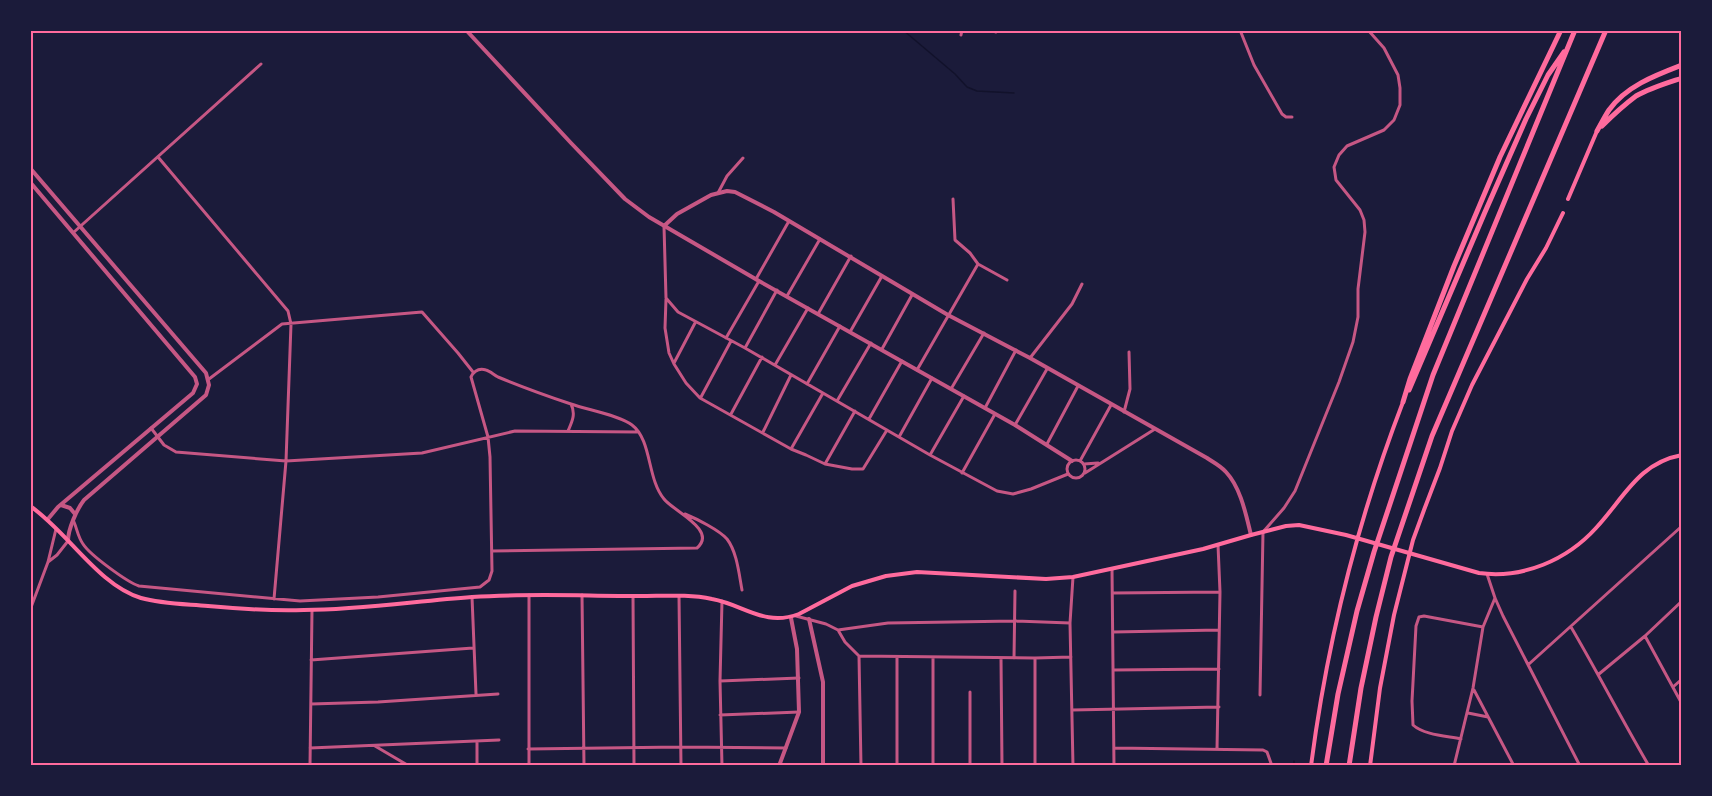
<svg xmlns="http://www.w3.org/2000/svg" width="1712" height="796" viewBox="0 0 1712 796" font-family="'DM Sans',sans-serif">
<rect width="100%" height="100%" fill="#1b1b3a"/>
<g fill="none" stroke-linecap="round" stroke-linejoin="round">
<!-- stream -->
<path stroke="#12122b" stroke-width="1.5" d="M 903,30 L 955,74 L 967,87 L 977,91 L 1014,93
M 1294,766 L 1294,761"/>
<!-- minor -->
<path stroke="#c65784" stroke-width="3" d="M 991,30 L 996,32
M 1240,30 L 1254,65 L 1282,114 L 1286,117 L 1292,117
M 961,35 L 962,30
M 158,157 L 288,311 L 291,324 L 286,461 L 274,599
M 1681,182 L 1682,182
M 718,193 L 727,176 L 743,158
M 953,199 L 955,240 L 970,253 L 978,264
M 664,226 L 666,298 L 678,312 L 745,348 L 930,455 L 997,491 L 1013,494 L 1031,489 L 1068,474
M 74,232 L 261,64
M 756,279 L 789,221
M 787,296 L 820,239
M 666,299 L 665,328 L 669,353 L 674,364 L 686,383 L 700,398 L 791,449 L 806,455 L 825,464 L 852,469 L 863,469 L 887,430
M 818,314 L 851,256
M 850,332 L 882,276
M 726,338 L 759,281
M 745,348 L 777,290
M 882,349 L 912,295
M 1030,358 L 1072,304 L 1082,284
M 674,363 L 695,323
M 775,365 L 808,308
M 917,370 L 978,264 L 1007,280
M 209,379 L 282,324 L 422,312 L 458,353 L 473,372
M 807,384 L 840,326
M 951,389 L 984,333
M 701,397 L 731,341
M 837,401 L 871,343
M 985,408 L 1016,350
M 1124,412 L 1130,389 L 1129,352
M 731,414 L 762,357
M 869,419 L 902,361
M 1015,425 L 1047,369
M 151,428 L 164,445 L 176,452 L 286,461 L 422,453 L 515,431 L 638,432
M 568,431 C 572,422 576,414 571,404
M 763,432 L 791,375
M 899,437 L 932,378
M 1047,444 L 1078,386
M 791,449 L 823,393
M 930,455 L 964,396
M1067 469a9 9 0 1 1 18 0a9 9 0 1 1-18 0Z
M 1080,461 L 1111,405
M 825,464 L 855,411
M 1084,464 L 1098,463
M 962,473 L 995,414
M 1085,473 L 1155,429
M 685,514 C 697,519 719,530 727,539 C 737,552 739,574 742,590
M 74,522 C 77,529 78,537 83,544 C 90,555 127,582 139,586 L 300,601 L 378,597 L 480,587 L 489,580 L 492,571 L 490,457 L 488,437 L 471,377 C 474,371 479,368 486,370 C 490,371 494,375 498,377 C 522,387 547,396 571,404 C 588,410 619,415 632,425 C 652,440 647,479 664,499 C 673,511 718,530 697,548 L 492,551
M 48,562 L 57,555 L 68,541
M 1112,569 L 1114,766
M 1487,574 L 1495,598 L 1503,616 L 1580,766
M 1113,593 L 1220,592
M 582,595 L 584,766
M 633,596 L 634,766
M 679,596 L 681,766
M 472,597 L 476,694
M 30,610 L 48,562 L 56,529
M 796,616 L 826,624 L 838,630 L 845,642 L 859,656 L 1035,658 L 1071,657
M 1571,627 C 1598,673 1622,720 1649,766
M 838,630 L 888,623 L 1015,621 L 1070,623
M 1113,632 L 1219,630
M 1645,636 L 1682,704
M 859,656 L 861,766
M 1001,658 L 1002,766
M 1014,658 L 1015,591
M 1035,658 L 1035,766
M 311,660 L 473,648
M 1529,664 L 1682,526
M 1113,670 L 1219,669
M 1599,674 L 1645,636 L 1682,601
M 720,681 L 799,678
M 1673,687 L 1682,679
M 1474,690 L 1514,766
M 970,692 L 970,766
M 1260,695 L 1263,532 L 1284,508 L 1295,491 L 1339,382 L 1353,342 L 1358,317 L 1358,289 L 1365,232 L 1364,220 L 1360,210 L 1336,180 L 1334,167 L 1339,155 L 1347,146 L 1384,130 L 1394,120 L 1400,105 L 1400,88 L 1398,75 L 1384,48 L 1368,30
M 311,704 L 378,702 L 498,694
M 1072,710 L 1219,707
M 1468,713 L 1488,717
M 720,715 L 799,712
M 1461,739 C 1447,736 1424,735 1413,725 L 1412,701 L 1416,626 L 1419,617 L 1424,616 L 1483,627
M 375,746 L 409,766
M 310,748 L 499,740
M 1114,748 L 1263,750 L 1267,752 L 1272,766
M 528,749 L 680,747 L 786,748
M 1217,749 L 1220,592 L 1218,545
M 310,766 L 312,610
M 477,766 L 477,742
M 529,766 L 529,595
M 722,766 L 720,681 L 722,601
M 897,766 L 897,658
M 933,766 L 933,658
M 1073,766 L 1070,623 L 1073,577
M 1454,766 L 1473,688 L 1483,627 L 1495,598"/>
<!-- tertiary -->
<path stroke="#c65784" stroke-width="4" d="M 466,30 L 571,143 L 625,199 L 649,217 L 759,281 L 1015,425 L 1072,461
M 30,168 L 206,373 L 209,385 L 206,395 L 84,500 C 77,509 68,529 68,541
M 30,182 L 195,377 L 197,384 L 193,393 L 58,507 L 48,519
M 664,226 L 677,214 L 711,195 L 727,191 L 735,192 L 774,212 L 948,315 L 1030,358 L 1207,458 C 1213,462 1221,466 1226,472 C 1241,488 1246,515 1251,535
M 61,505 L 70,508 L 75,514
M 809,619 L 823,682 L 823,766
M 779,766 L 799,712 L 797,649 L 791,618"/>
<!-- secondary -->
<path stroke="#ff6b9d" stroke-width="4" d="M 1568,199 L 1597,131
M 30,506 C 67,531 98,585 141,598 C 162,604 186,604 208,606 C 240,609 272,611 304,610 C 360,610 416,601 472,597 C 528,593 584,596 640,596 C 664,596 689,594 712,599 C 745,605 764,627 799,614 L 852,586 L 886,576 L 917,572 L 1046,579 L 1073,577 L 1203,549 L 1251,535 L 1286,526 L 1299,525 L 1346,535 L 1479,573 C 1523,579 1567,560 1596,528 C 1624,498 1638,463 1682,455
M 1311,766 C 1327,642 1358,519 1403,402
M 1370,766 L 1380,688 L 1394,615 L 1413,540 L 1424,510 L 1440,468 L 1452,431 L 1472,385 L 1527,279 L 1546,248 L 1563,213"/>
<!-- motorway -->
<path stroke="#ff6b9d" stroke-width="5" d="M 1602,126 C 1613,115 1624,105 1636,96 C 1650,88 1667,83 1682,78
M 1597,131 C 1601,124 1605,116 1609,110 C 1626,86 1656,75 1682,65
M 1409,390 L 1485,212 L 1526,119 L 1548,75 L 1564,52
M 1403,402 L 1410,379 L 1454,266 L 1500,157 L 1561,30
M 1326,766 L 1338,694 L 1357,611 L 1374,552 L 1433,375 L 1575,30
M 1349,766 L 1361,688 L 1376,617 L 1391,557 L 1432,436 L 1606,30"/>
</g>
<!-- border -->
<rect width="1712" height="796" fill="none" stroke="#1b1b3a" stroke-width="63"/>
<rect x="32" y="32" width="1648" height="732" fill="none" stroke="#ff6b9d" stroke-width="2"/>
</svg>
